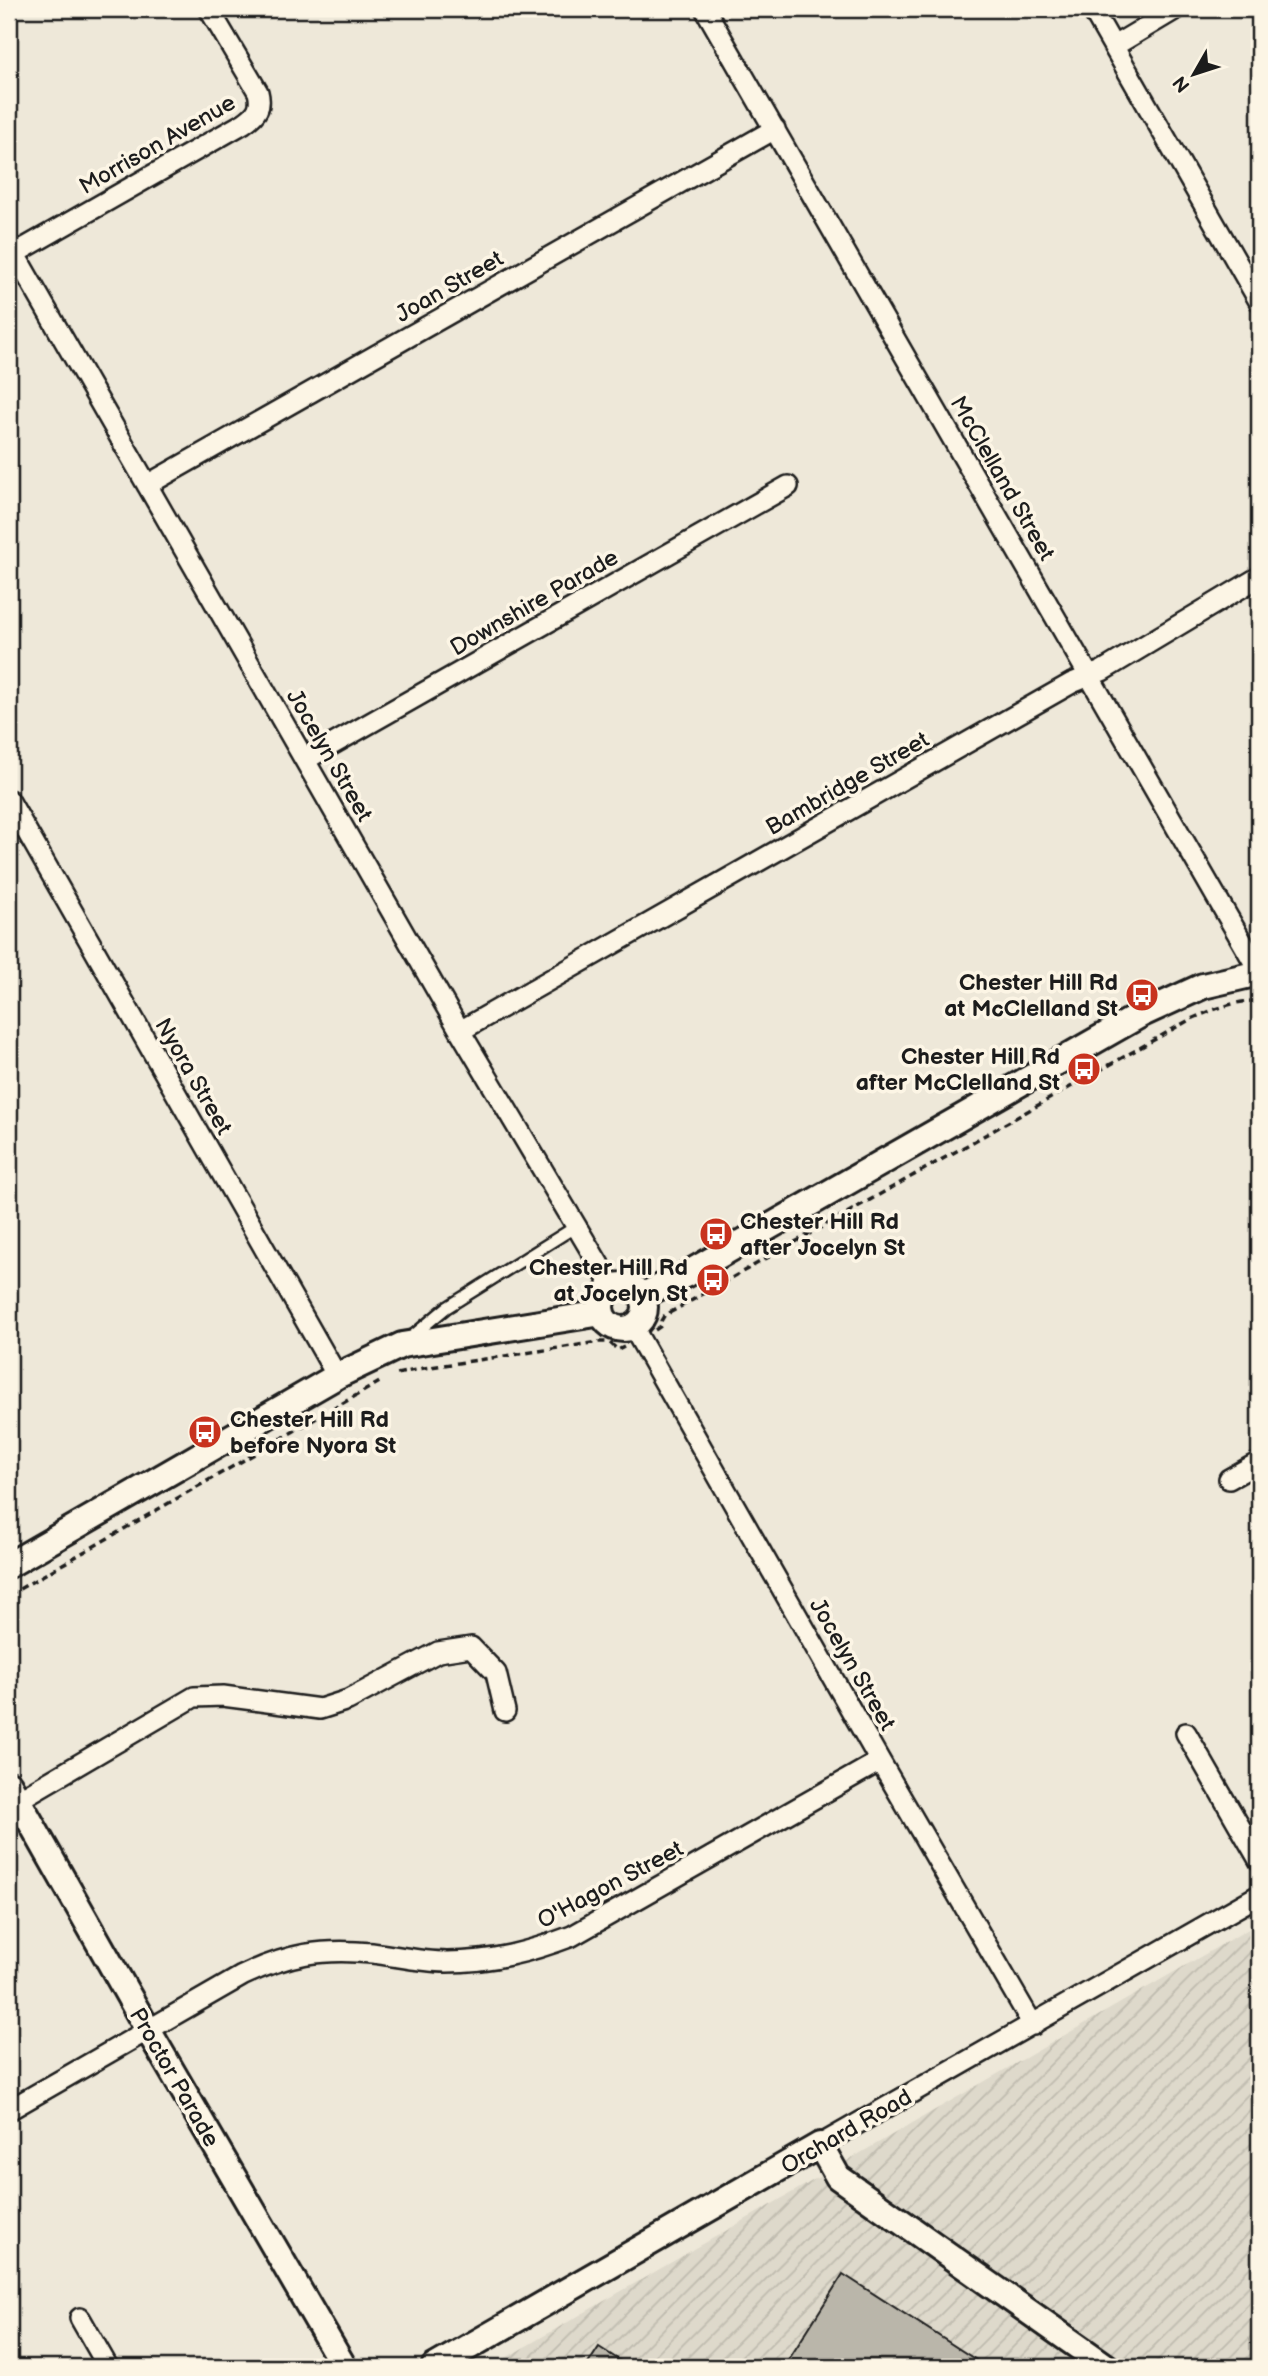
<svg xmlns="http://www.w3.org/2000/svg" width="1268" height="2376" viewBox="0 0 1268 2376" font-family="'Balsamiq Sans',sans-serif">
<defs>
<pattern id="industrial-furrows" width="10" height="10" patternUnits="userSpaceOnUse" patternTransform="scale(1.75)"><rect width="10" height="10" fill="#ded9cb"/><path d="M-1 1l2-2M0 10L10 0M9 11l2-2" fill="none" stroke="#bebaae"/></pattern>
</defs>
<rect width="100%" height="100%" fill="#eee8d9"/>
<filter id="ink" filterUnits="userSpaceOnUse"><feTurbulence type="fractalNoise" baseFrequency=".0143" numOctaves="2"/><feDisplacementMap in="SourceGraphic" scale="14" xChannelSelector="R" yChannelSelector="G"/><feConvolveMatrix kernelMatrix="1 2 1 2 8 2 1 2 1" color-interpolation-filters="sRGB"/></filter>
<g filter="url(#ink)">
<!-- industrial -->
<path fill="url(#industrial-furrows)" d="M 1259,1923 L 1259,2367 L 490,2367 Z"/>
<!-- building -->
<path fill="#bab6aa" stroke="#1c1c1c" stroke-width="2" d="M 843,2274 L 987,2367 L 784,2367 Z
M 599,2347 L 630,2367 L 586,2367 Z"/>
<g fill="none" stroke-linecap="round" stroke-linejoin="round">
<defs>
<path id="service" d="M 410,1338 L 446,1308 L 575,1227"/>
<path id="minor" d="M 705,9 L 1259,971
M 1092,9 L 1259,301
M 1114,46 L 1176,9
M 9,244 L 460,1031 L 613,1288
M 14,254 L 244,123 C 257,114 262,107 258,92 L 209,9
M 147,485 L 775,129
M 305,760 L 788,486
M 9,800 L 337,1376
M 460,1031 L 1072,683 L 1102,671 L 1259,577
M 633,1327 L 880,1761 L 1033,2025
M 1229,1479 L 1259,1462
M 1186,1733 L 1259,1860
M 18,1800 L 194,1697 L 223,1696 L 320,1709 L 348,1700 L 438,1652 L 471,1647 L 496,1673 L 505,1711
M 9,2110 L 242,1976 C 288,1954 321,1948 372,1953 C 397,1956 421,1962 447,1962 C 491,1962 530,1952 572,1936 L 880,1761
M 820,2145 L 1259,1895
M 80,2318 L 108,2367"/>
<path id="tertiary" d="M601 1307a22 22 0 1 1 44 0a22 22 0 1 1-44 0Z
M 641,1296 L 685,1275 L 1142,1014 L 1203,986 L 1259,973
M 9,1565 L 337,1376 L 402,1345 L 602,1313
M 9,1784 L 148,2030 L 344,2367
M 434,2367 L 820,2145 L 838,2177 L 1107,2367"/>
</defs>
<!-- service casing -->
<use href="#service" stroke="#1c1c1c" stroke-width="15"/>
<!-- minor casing -->
<use href="#minor" stroke="#1c1c1c" stroke-width="24"/>
<!-- tertiary casing -->
<use href="#tertiary" stroke="#1c1c1c" stroke-width="30"/>
<!-- path -->
<path stroke="#1c1c1c" stroke-width="3.5" stroke-dasharray="7 5" stroke-linecap="butt" d="M 655,1330 L 661,1326 L 661,1321 L 664,1316 L 1191,1019 C 1213,1010 1235,1000 1259,1001
M 397,1374 L 424,1368 L 599,1342 L 609,1342 L 618,1350 L 624,1347
M 9,1595 L 383,1380"/>
<!-- service -->
<use href="#service" stroke="#fcf5e5" stroke-width="10"/>
<!-- minor -->
<use href="#minor" stroke="#fcf5e5" stroke-width="19"/>
<!-- tertiary -->
<use href="#tertiary" stroke="#fcf5e5" stroke-width="24"/>
</g>
</g>
<!-- icons -->
<defs>
<symbol id="bus-disc" viewBox="-11 -11 22 22"><circle r="9.5" fill="#c8321e" stroke="#fcf5e5"/><path d="M-5-6H5V4H4V6H2V4H-2V6H-4V4H-5ZM-3.5-4V0h7V-4ZM-3.5 1.2v1.5H-2V1.2ZM2 1.2v1.5H3.5V1.2Z" fill="#fff"/></symbol>
</defs>
<g fill-rule="evenodd">
<use href="#bus-disc" x="1123" y="976" width="38" height="38"/>
<use href="#bus-disc" x="1065" y="1050" width="38" height="38"/>
<use href="#bus-disc" x="697" y="1215" width="38" height="38"/>
<use href="#bus-disc" x="694" y="1261" width="38" height="38"/>
<use href="#bus-disc" x="186" y="1413" width="38" height="38"/>
</g>
<g text-anchor="middle" stroke-width="7" stroke-linejoin="round" paint-order="stroke">
<!-- street labels -->
<g font-size="23" fill="#1c1c1c" stroke="#fcf5e5">
<text transform="translate(157 144) rotate(-30)" y="8">Morrison Avenue</text>
<text transform="translate(449 286) rotate(-30)" y="8">Joan Street</text>
<text transform="translate(1003 478) rotate(60)" y="8">McClelland Street</text>
<text transform="translate(534 602) rotate(-30)" y="8">Downshire Parade</text>
<text transform="translate(330 755) rotate(60)" y="8">Jocelyn Street</text>
<text transform="translate(847 783) rotate(-30)" y="8">Bambridge Street</text>
<text transform="translate(194 1076) rotate(60)" y="8">Nyora Street</text>
<text transform="translate(853 1664) rotate(60)" y="8">Jocelyn Street</text>
<text transform="translate(610 1884) rotate(-28)" y="8">O'Hagon Street</text>
<text transform="translate(175 2077) rotate(60)" y="8">Proctor Parade</text>
<text transform="translate(846 2131) rotate(-30)" y="8">Orchard Road</text>
</g>
<!-- poi labels -->
<g font-size="23" font-weight="bold" fill="#1c1c1c" stroke="#fcf5e5" text-anchor="end">
<text x="1118" y="990">Chester Hill Rd<tspan x="1118" dy="26">at McClelland St</tspan></text>
<text x="1060" y="1064">Chester Hill Rd<tspan x="1060" dy="26">after McClelland St</tspan></text>
<text x="740" y="1229" text-anchor="start">Chester Hill Rd<tspan x="740" dy="26">after Jocelyn St</tspan></text>
<text x="688" y="1275">Chester Hill Rd<tspan x="688" dy="26">at Jocelyn St</tspan></text>
<text x="230" y="1427" text-anchor="start">Chester Hill Rd<tspan x="230" dy="26">before Nyora St</tspan></text>
</g>
</g>
<!-- margin -->
<rect width="1268" height="2376" fill="none" stroke="#fcf5e5" stroke-width="35"/>
<rect x="18" y="18" width="1233" height="2341" fill="none" stroke="#1c1c1c" stroke-width="2.5" filter="url(#ink)"/>
<!-- north arrow -->
<g transform="translate(1194 74) rotate(231)" stroke="#fcf5e5" stroke-width="5" paint-order="stroke">
<path d="M0-5L12 26L0 18L-12 26Z" fill="#1c1c1c"/>
<text y="-10" font-size="19" font-weight="bold" text-anchor="middle" fill="#1c1c1c">N</text>
</g>
</svg>
